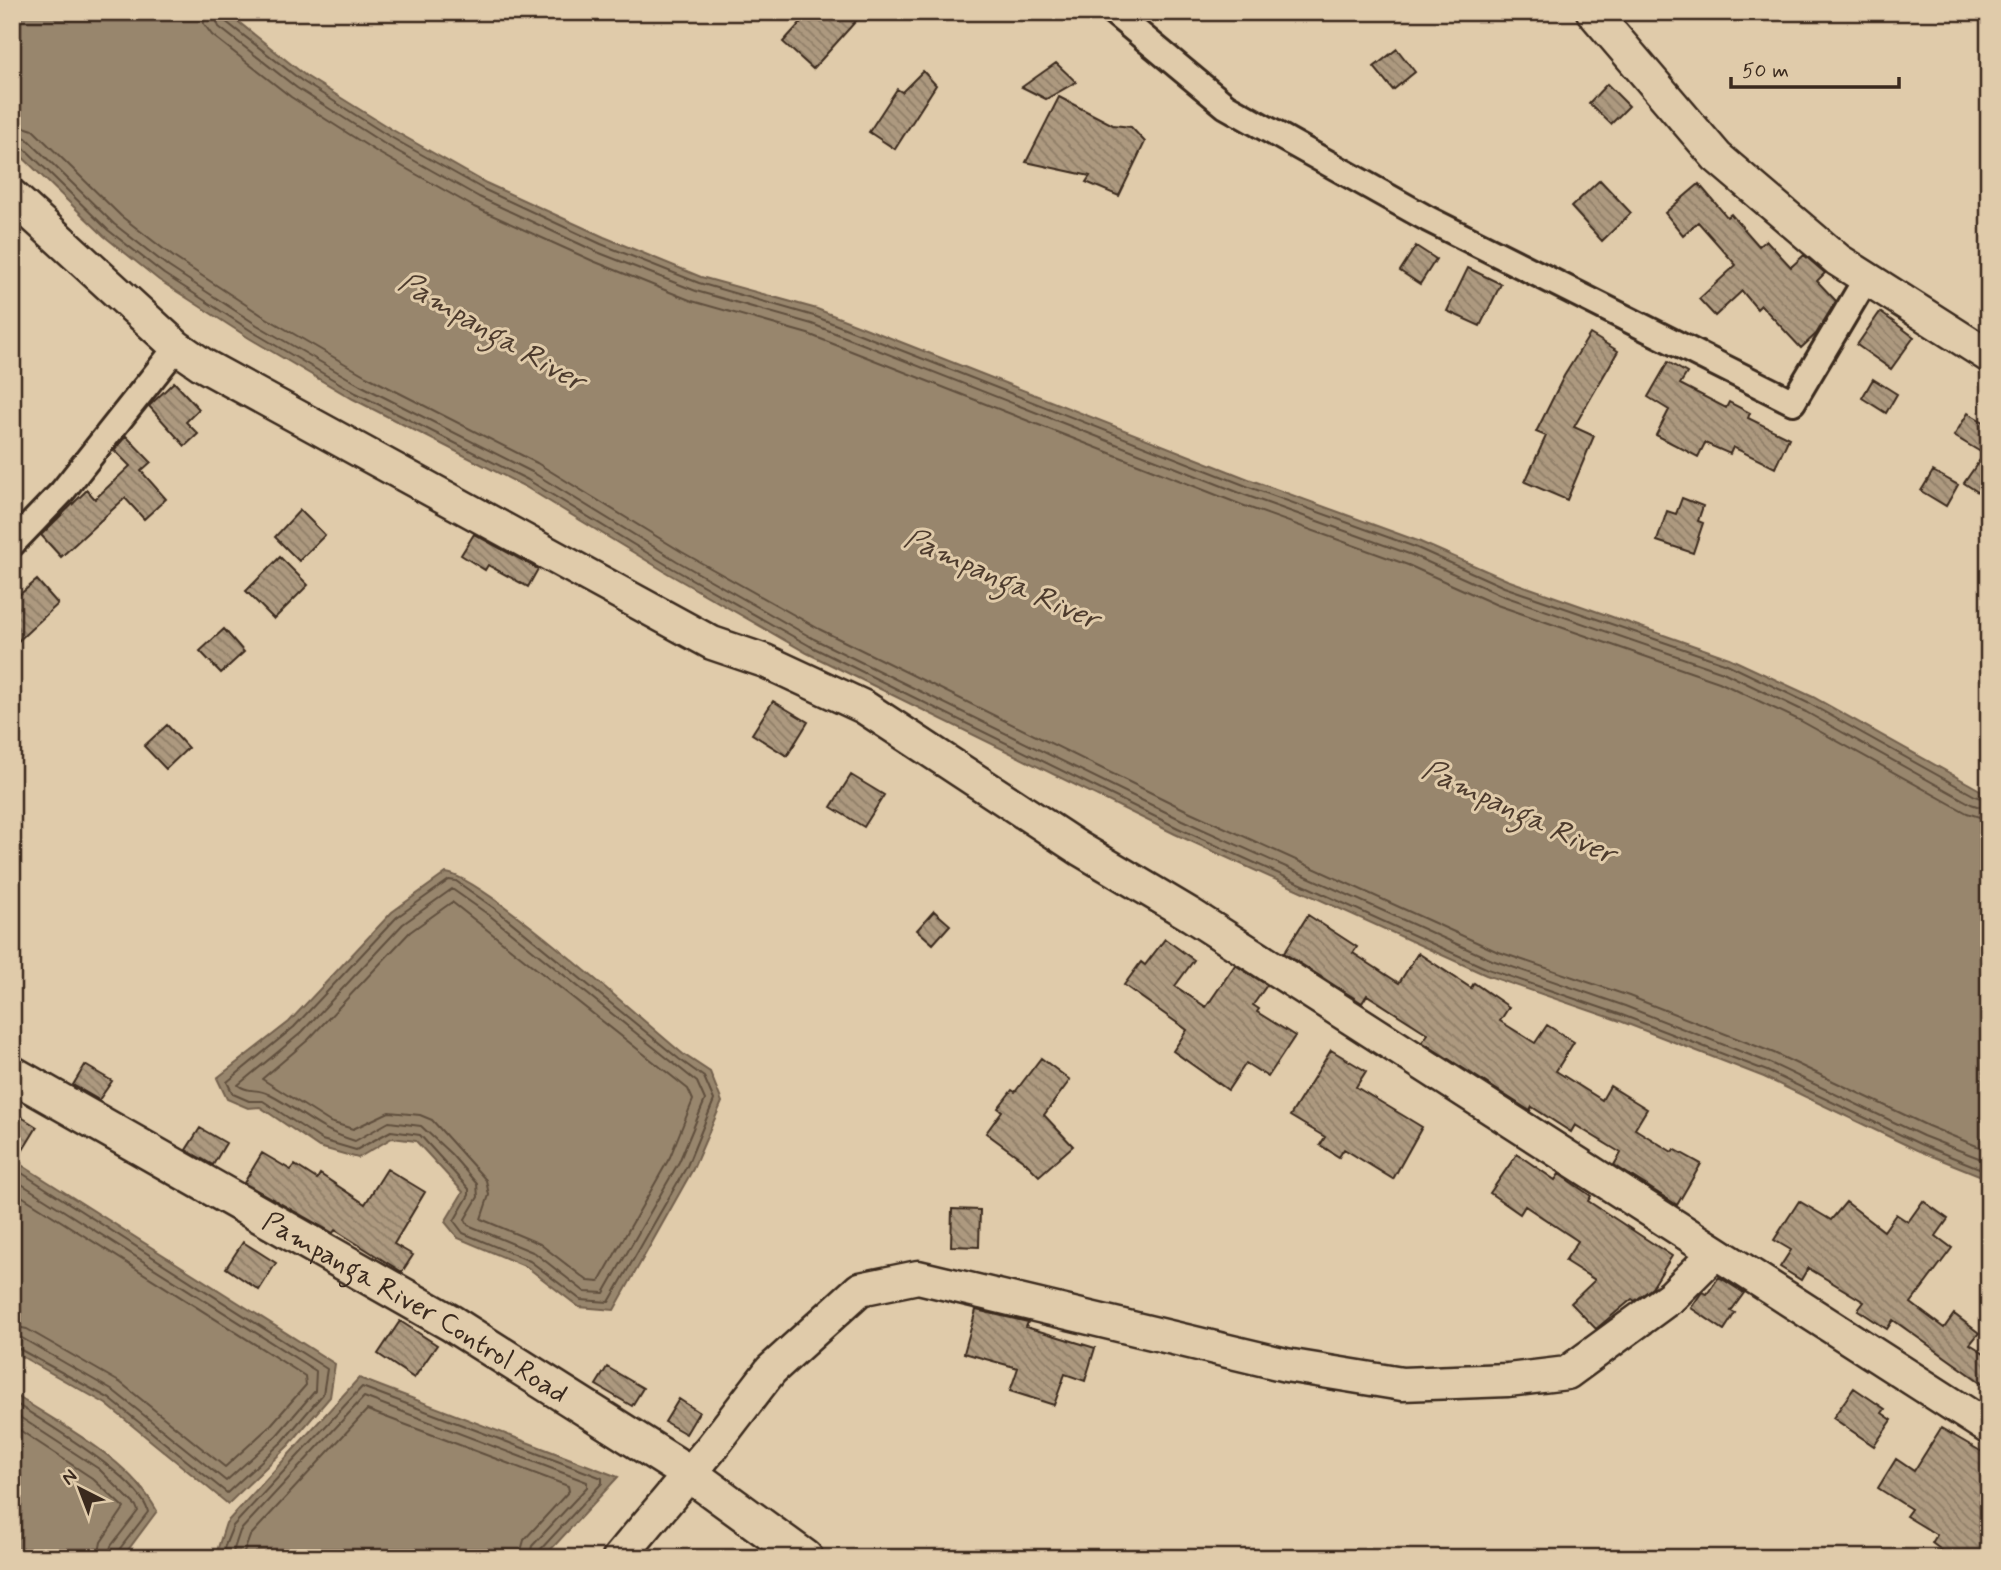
<svg xmlns="http://www.w3.org/2000/svg" width="2001" height="1570" viewBox="0 0 2001 1570" font-family="Mynerve,sans-serif">
<defs>
<pattern id="building-back-hatch" width="6" height="6" patternUnits="userSpaceOnUse" patternTransform="scale(1.75)"><rect width="6" height="6" fill="#ad997f"/><path d="M-1 5l2 2M0 0l6 6M5-1l2 2" fill="none" stroke="#8e7d67"/></pattern>
</defs>
<rect width="100%" height="100%" fill="#e0cbaa"/>
<filter id="ink" filterUnits="userSpaceOnUse"><feTurbulence type="fractalNoise" baseFrequency=".0143" numOctaves="2"/><feDisplacementMap in="SourceGraphic" scale="14" xChannelSelector="R" yChannelSelector="G"/><feConvolveMatrix kernelMatrix="1 2 1 2 8 2 1 2 1" color-interpolation-filters="sRGB"/></filter>
<g filter="url(#ink)">
<!-- water -->
<path fill="#98866d" stroke="#73614d" stroke-width="2" d="M 12,12 L 226,12 L 306,76 L 391,129 L 486,183 L 604,237 L 701,277 L 817,309 L 1251,480 L 1418,541 L 1507,580 L 1729,658 L 1813,697 L 1989,795 L 1989,1179 L 1917,1150 L 1764,1077 L 1620,1021 L 1486,975 L 1175,834 L 807,653 L 669,574 L 524,486 L 353,399 L 249,338 L 159,280 L 104,236 L 12,147 Z
M 446,873 C 482,876 644,1022 683,1054 L 710,1072 L 722,1102 L 693,1169 L 614,1310 L 579,1307 L 527,1267 L 458,1238 L 445,1222 L 463,1192 L 416,1141 L 392,1138 L 358,1158 L 319,1147 L 260,1107 L 248,1108 L 227,1099 L 217,1078 L 289,1022 L 392,912 Z
M 12,1159 L 335,1364 L 330,1397 L 289,1445 L 228,1504 L 106,1404 L 12,1351 Z
M 359,1378 L 618,1477 L 543,1558 L 210,1558 L 217,1551 L 226,1523 Z
M 12,1393 C 62,1426 128,1457 157,1511 L 122,1558 L 12,1558 Z"/>
<g fill="none" stroke-linecap="round" stroke-linejoin="round">
<!-- shore -->
<path stroke="#604f3e" stroke-width="2" d="M 203,12 L 204,24 L 212,35 L 291,97 L 377,152 L 474,207 L 593,261 L 692,301 L 808,334 L 1242,505 L 1408,565 L 1497,605 L 1719,682 L 1801,721 L 1967,813 L 1989,820
M 213,12 L 219,27 L 297,88 L 383,143 L 479,197 L 597,252 L 696,291 L 812,324 L 1245,495 L 1412,555 L 1501,595 L 1723,672 L 1806,712 L 1971,804 L 1989,810
M 222,12 L 225,21 L 302,81 L 387,135 L 483,189 L 601,244 L 699,283 L 814,316 L 1249,487 L 1415,547 L 1504,587 L 1727,664 L 1810,704 L 1975,796 L 1989,801
M 12,123 L 33,130 L 121,216 L 175,258 L 263,316 L 366,376 L 537,463 L 682,552 L 819,629 L 1186,810 L 1496,951 L 1629,996 L 1774,1053 L 1928,1126 L 1989,1151
M 12,133 L 26,138 L 114,224 L 169,267 L 257,325 L 360,385 L 532,472 L 677,561 L 814,639 L 1182,820 L 1492,960 L 1625,1006 L 1770,1063 L 1923,1136 L 1989,1162
M 12,142 L 20,144 L 108,230 L 164,274 L 253,332 L 356,393 L 528,480 L 672,568 L 810,646 L 1178,828 L 1488,969 L 1622,1015 L 1767,1071 L 1920,1144 L 1989,1172
M 449,880 L 456,881 L 494,908 L 679,1059 L 704,1077 L 714,1100 L 687,1166 L 609,1302 L 581,1300 L 530,1261 L 463,1233 L 454,1221 L 469,1195 L 469,1189 L 420,1135 L 391,1131 L 356,1150 L 322,1140 L 263,1101 L 249,1101 L 233,1094 L 227,1082 L 294,1027 L 397,917 Z
M 452,889 L 489,915 L 697,1082 L 705,1100 L 679,1162 L 604,1293 L 585,1292 L 535,1253 L 468,1225 L 465,1219 L 478,1197 L 477,1184 L 451,1154 L 421,1126 L 389,1122 L 355,1141 C 315,1129 302,1111 268,1094 C 258,1088 247,1093 238,1085 L 301,1033 L 403,924 Z
M 452,902 L 688,1089 L 693,1100 L 670,1157 L 599,1282 L 588,1281 L 540,1244 L 481,1219 L 489,1195 L 486,1180 L 432,1120 L 420,1115 L 389,1112 L 353,1129 L 330,1122 L 262,1079 L 308,1040 L 410,932 Z
M 12,1178 L 316,1371 L 315,1391 L 277,1435 L 226,1481 L 115,1392 L 22,1338 L 12,1337
M 12,1190 L 305,1376 L 306,1385 L 269,1427 L 225,1467 L 121,1383 L 27,1329 L 12,1326
M 12,1345 L 110,1399 L 227,1493 L 283,1441 L 323,1394 L 327,1369 L 14,1168
M 12,1401 C 43,1422 141,1478 148,1512 L 118,1551 L 117,1558
M 12,1412 L 99,1469 L 136,1506 L 138,1511 L 111,1546 L 108,1558
M 12,1425 L 92,1478 L 124,1508 L 101,1542 L 98,1558
M 220,1558 L 233,1526 L 362,1387 L 602,1478 L 602,1483 L 540,1550 L 538,1558
M 231,1558 L 240,1531 L 364,1397 L 587,1482 L 587,1487 L 532,1546 L 529,1558
M 242,1558 L 250,1536 L 367,1410 L 568,1486 L 569,1491 L 524,1540 L 519,1558"/>
</g>
<!-- building -->
<path fill="url(#building-back-hatch)" stroke="#3b2a1e" stroke-width="2" d="M 810,12 L 864,12 L 813,69 L 783,42 Z
M 1397,49 L 1415,72 L 1393,90 L 1374,67 Z
M 1056,63 L 1076,82 L 1046,99 L 1022,87 Z
M 923,71 L 936,85 L 895,149 L 869,132 L 897,89 L 902,92 Z
M 1607,84 L 1629,106 L 1611,124 L 1589,103 Z
M 1059,97 L 1113,125 L 1131,127 L 1145,142 L 1119,196 L 1086,182 L 1090,176 L 1026,162 Z
M 1600,180 L 1631,213 L 1602,241 L 1571,207 Z
M 1699,184 L 1727,217 L 1731,214 L 1759,246 L 1766,240 L 1791,267 L 1804,255 L 1825,273 L 1817,281 L 1836,301 L 1816,334 L 1801,348 L 1761,305 L 1757,309 L 1742,291 L 1715,316 L 1699,299 L 1736,265 L 1698,222 L 1683,235 L 1665,213 Z
M 1416,246 L 1436,259 L 1420,284 L 1400,271 Z
M 1468,268 L 1501,284 L 1480,326 L 1447,311 Z
M 1880,312 L 1914,337 L 1891,369 L 1857,345 Z
M 1590,334 L 1618,351 L 1574,427 L 1594,436 L 1567,500 L 1525,482 L 1546,436 L 1536,432 L 1564,376 Z
M 1668,362 L 1687,373 L 1680,384 L 1726,408 L 1729,402 L 1750,413 L 1748,418 L 1789,438 L 1775,468 L 1733,447 L 1730,454 L 1705,443 L 1698,457 L 1656,435 L 1669,410 L 1648,397 Z
M 1873,379 L 1897,394 L 1886,413 L 1862,398 Z
M 174,382 L 199,409 L 186,422 L 198,434 L 185,446 L 149,406 Z
M 1968,413 L 1989,425 L 1989,482 L 1981,494 L 1964,483 L 1984,454 L 1954,436 Z
M 126,436 L 151,462 L 141,471 L 166,499 L 144,519 L 125,498 L 61,557 L 41,535 L 87,490 L 95,499 L 130,466 L 114,450 Z
M 1933,471 L 1958,485 L 1946,506 L 1921,491 Z
M 1682,498 L 1703,506 L 1698,521 L 1703,523 L 1693,553 L 1657,541 L 1667,511 L 1676,514 Z
M 300,510 L 325,535 L 299,561 L 275,537 Z
M 474,534 L 538,569 L 528,587 L 488,565 L 485,570 L 461,555 Z
M 280,557 L 308,585 L 274,619 L 246,591 Z
M 37,580 L 58,604 L 12,647 L 12,601 Z
M 224,629 L 244,652 L 221,673 L 200,651 Z
M 773,701 L 808,722 L 787,756 L 752,734 Z
M 167,725 L 188,748 L 166,769 L 144,746 Z
M 851,775 L 884,795 L 864,827 L 831,807 Z
M 934,911 L 950,925 L 933,944 L 917,930 Z
M 1308,915 L 1357,947 L 1353,953 L 1399,983 L 1418,953 L 1471,988 L 1474,983 L 1509,1007 L 1500,1021 L 1535,1043 L 1547,1025 L 1574,1042 L 1556,1071 L 1602,1100 L 1610,1086 L 1647,1109 L 1635,1129 L 1672,1152 L 1674,1149 L 1701,1164 L 1677,1205 L 1614,1165 L 1621,1153 L 1575,1125 L 1571,1132 L 1532,1107 L 1530,1111 L 1422,1042 L 1428,1034 L 1367,995 L 1362,1003 L 1284,953 Z
M 1165,939 L 1194,960 L 1175,986 L 1206,1007 L 1235,965 L 1267,985 L 1253,1005 L 1259,1009 L 1257,1012 L 1295,1036 L 1268,1077 L 1246,1063 L 1228,1090 L 1173,1051 L 1187,1030 L 1124,985 L 1141,962 L 1145,965 Z
M 1331,1050 L 1366,1071 L 1356,1087 L 1422,1127 L 1393,1179 L 1344,1149 L 1339,1157 L 1320,1145 L 1325,1137 L 1290,1116 Z
M 1041,1058 L 1070,1080 L 1044,1115 L 1073,1146 L 1039,1176 L 1024,1161 L 986,1133 L 1002,1111 L 998,1108 L 1012,1090 L 1015,1092 Z
M 85,1065 L 112,1081 L 99,1100 L 73,1085 Z
M 12,1111 L 37,1127 L 12,1168 Z
M 200,1128 L 226,1143 L 213,1165 L 186,1150 Z
M 262,1153 L 291,1170 L 295,1165 L 317,1179 L 320,1174 L 365,1204 L 387,1169 L 425,1192 L 394,1244 L 413,1255 L 402,1272 L 335,1230 L 333,1233 L 244,1183 Z
M 1517,1154 L 1555,1180 L 1559,1174 L 1591,1196 L 1588,1201 L 1672,1256 L 1652,1288 L 1635,1301 L 1632,1299 L 1596,1329 L 1571,1303 L 1595,1280 L 1565,1261 L 1578,1241 L 1525,1206 L 1520,1214 L 1490,1193 Z
M 1799,1201 L 1831,1220 L 1846,1202 L 1884,1231 L 1896,1214 L 1908,1222 L 1923,1201 L 1948,1219 L 1936,1236 L 1952,1248 L 1911,1303 L 1944,1328 L 1954,1314 L 1979,1333 L 1970,1344 L 1989,1356 L 1989,1388 L 1893,1320 L 1887,1329 L 1858,1310 L 1864,1302 L 1808,1268 L 1801,1280 L 1780,1267 L 1791,1250 L 1774,1240 Z
M 952,1209 L 980,1210 L 979,1247 L 951,1246 Z
M 243,1242 L 276,1263 L 259,1290 L 226,1268 Z
M 1719,1277 L 1744,1293 L 1731,1311 L 1735,1313 L 1724,1330 L 1691,1308 L 1702,1292 L 1707,1294 Z
M 976,1310 L 1028,1322 L 1026,1327 L 1095,1348 L 1085,1381 L 1065,1374 L 1054,1405 L 1010,1391 L 1018,1368 L 964,1353 Z
M 400,1321 L 437,1345 L 414,1378 L 378,1354 Z
M 607,1367 L 643,1388 L 632,1406 L 596,1385 Z
M 1854,1388 L 1885,1409 L 1882,1413 L 1892,1420 L 1874,1446 L 1833,1418 Z
M 679,1399 L 699,1412 L 686,1434 L 665,1422 Z
M 1941,1428 L 1989,1456 L 1989,1542 L 1977,1558 L 1952,1558 L 1932,1543 L 1937,1535 L 1906,1516 L 1911,1509 L 1878,1488 L 1896,1459 L 1914,1471 Z"/>
<g fill="none" stroke-linecap="round" stroke-linejoin="round">
<defs>
<path id="minor" d="M 1113,12 L 1226,106 L 1428,219 L 1793,402 L 1866,279
M 12,544 L 62,492 L 177,347"/>
<path id="tertiary" d="M 1593,12 L 1717,157 L 1838,260 L 1989,356
M 12,196 L 177,347 L 203,365 L 712,643 L 765,661 L 864,707 L 1080,849 L 1191,915 L 1989,1428
M 619,1558 L 712,1447 L 771,1370 L 860,1289 L 918,1277 L 1286,1365 L 1402,1384 L 1508,1380 L 1567,1373 L 1672,1296 L 1715,1253"/>
<g id="secondary">
<path id="s1" d="M 12,1074 L 451,1323 L 690,1474 L 805,1558"/>
</g>
</defs>
<!-- minor casing -->
<use href="#minor" stroke="#3b2a1e" stroke-width="30"/>
<!-- tertiary casing -->
<use href="#tertiary" stroke="#3b2a1e" stroke-width="37"/>
<!-- secondary casing -->
<use href="#secondary" stroke="#3b2a1e" stroke-width="40"/>
<!-- minor -->
<use href="#minor" stroke="#e0cbaa" stroke-width="24"/>
<!-- tertiary -->
<use href="#tertiary" stroke="#e0cbaa" stroke-width="32"/>
<!-- secondary -->
<use href="#secondary" stroke="#e0cbaa" stroke-width="35"/>
</g>
</g>
<g text-anchor="middle" stroke-width="6" stroke-linejoin="round" paint-order="stroke">
<!-- street labels -->
<g font-size="28" fill="#3b2a1e" stroke="#e0cbaa">
<text dy="10" stroke="none"><textPath href="#s1" startOffset="466">Pampanga River Control Road</textPath></text>
</g>
<!-- water labels -->
<g font-size="30" font-style="italic" fill="#4e3c2e" stroke="#e0cbaa">
<text transform="translate(492 331) rotate(30)" y="10">Pampanga River</text>
<text transform="translate(1002 578) rotate(24)" y="10">Pampanga River</text>
<text transform="translate(1519 811) rotate(25)" y="10">Pampanga River</text>
</g>
</g>
<!-- margin -->
<rect width="2001" height="1570" fill="none" stroke="#e0cbaa" stroke-width="42"/>
<rect x="21" y="21" width="1959" height="1528" fill="none" stroke="#3b2a1e" stroke-width="2.5" filter="url(#ink)"/>
<!-- north arrow -->
<g transform="translate(80 1489) rotate(318)" stroke="#e0cbaa" stroke-width="5" paint-order="stroke">
<path d="M0-5L12 26L0 18L-12 26Z" fill="#3b2a1e"/>
<text y="-10" font-size="19" font-weight="bold" text-anchor="middle" fill="#3b2a1e">N</text>
</g>
<!-- scale -->
<path d="M1731 77v10h168v-10" fill="none" stroke="#3b2a1e" stroke-width="3.5"/>
<text x="1742" y="77" font-size="21" fill="#3b2a1e" stroke="#e0cbaa" stroke-width="5" paint-order="stroke">50 m</text>
</svg>
